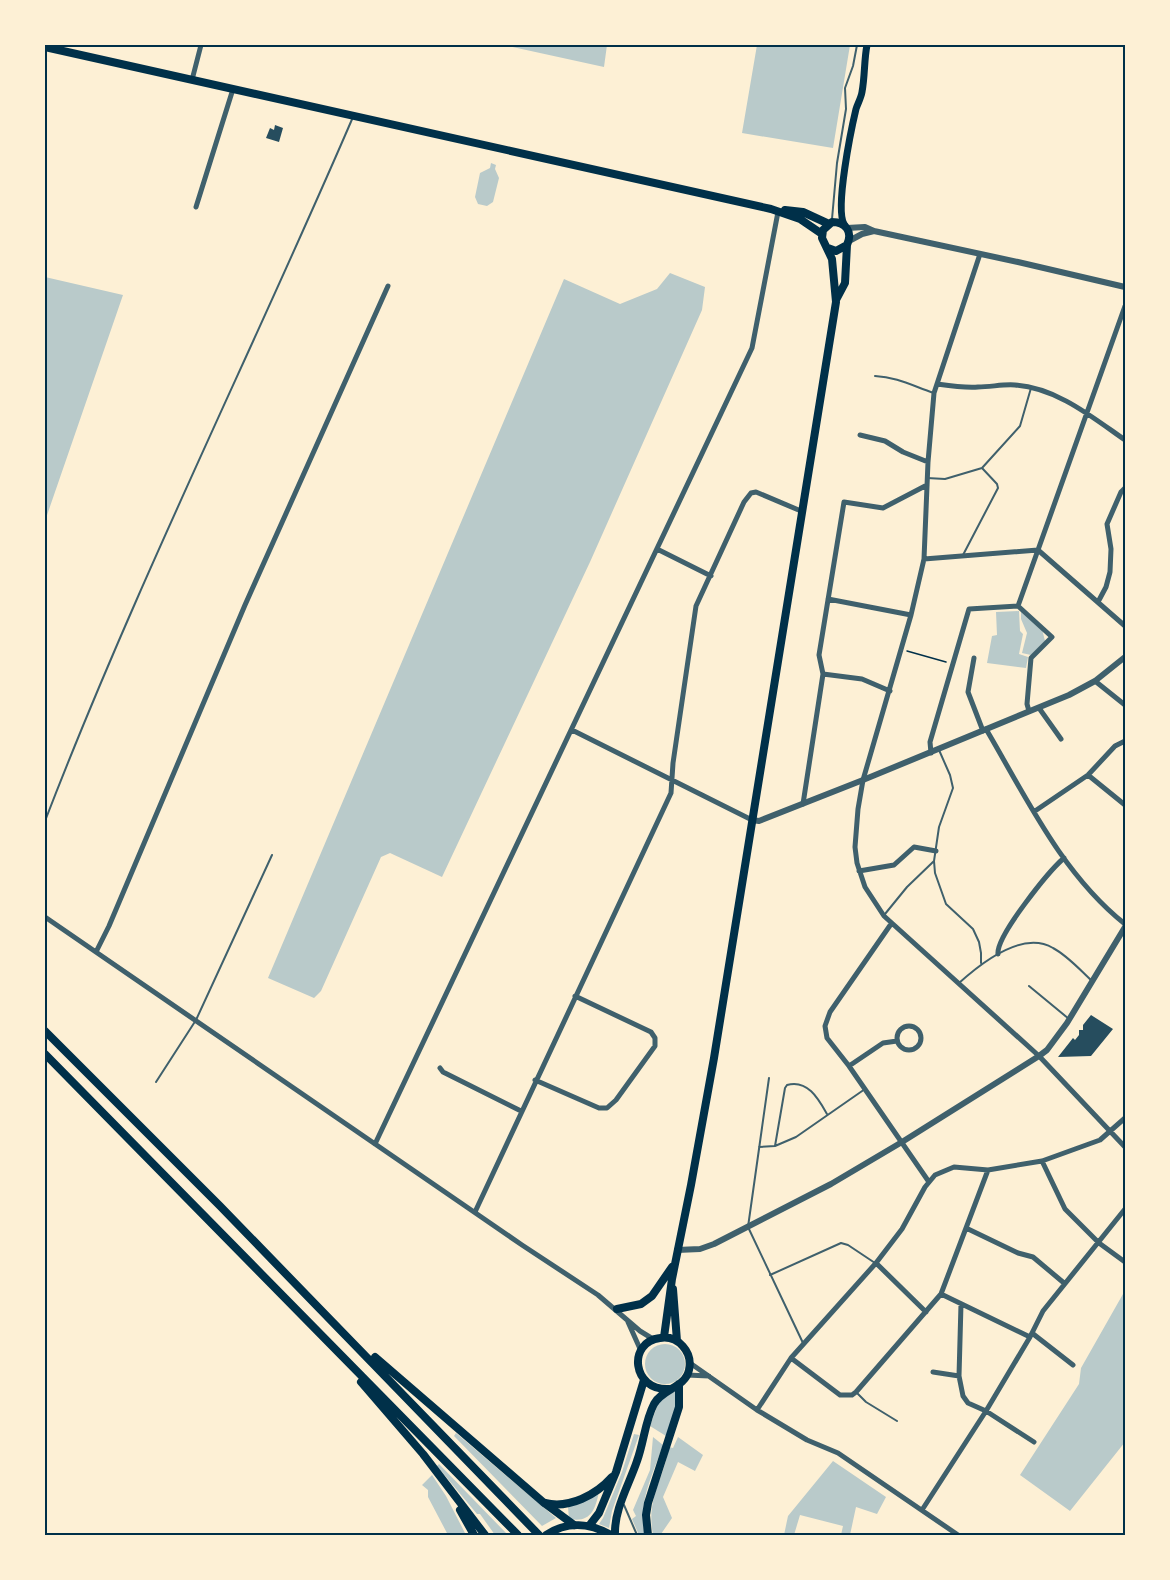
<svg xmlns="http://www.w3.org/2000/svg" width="1170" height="1580" viewBox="0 0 1170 1580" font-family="Jost,sans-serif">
<rect width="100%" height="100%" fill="#fdf0d5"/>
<!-- green -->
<path fill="#b9caca" d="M 504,45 L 607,45 L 604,67 Z
M 757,45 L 850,45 L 833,148 L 742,133 Z
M 491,163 L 496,165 L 495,169 L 499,178 L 493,202 L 487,206 L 478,204 L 475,197 L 480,173 L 490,168 Z
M 670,273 L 705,287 L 702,310 L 590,562 L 442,877 L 390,853 L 381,857 L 321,991 L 314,998 L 268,978 L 564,279 L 620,304 L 657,289 Z
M 45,277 L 123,295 L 45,521 Z
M 1021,609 L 1042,629 L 1045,641 L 1031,655 L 1022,653 L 1027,633 L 1021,619 Z
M 1019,611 L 1020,631 L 1023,634 L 1019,654 L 1028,657 L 1026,668 L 987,663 L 992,636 L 997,635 L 996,612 Z
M 1123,1294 L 1125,1294 L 1125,1442 L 1070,1511 L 1020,1475 L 1079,1384 L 1081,1368 Z
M645 1364a20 20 0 1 1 40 0a20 20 0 1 1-40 0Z
M 677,1390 L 675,1410 L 666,1436 L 650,1426 L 659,1401 Z
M 456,1433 L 556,1518 L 542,1526 L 454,1436 Z
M 634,1434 L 639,1435 L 612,1511 L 609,1528 L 599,1524 L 603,1518 L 622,1472 Z
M 653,1437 L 663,1445 C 653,1474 637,1503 645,1535 L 639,1535 L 632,1519 L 636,1516 L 633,1510 L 650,1470 Z
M 678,1437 L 703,1455 L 695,1471 L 678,1462 L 663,1497 L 672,1518 L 661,1534 L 653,1535 C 646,1498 663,1482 669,1447 L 673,1448 Z
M 833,1461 L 886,1497 L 877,1514 L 856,1507 L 850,1535 L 841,1535 L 843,1526 L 800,1515 L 794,1535 L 784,1535 L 788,1516 Z
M 439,1464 L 508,1535 L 495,1535 L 480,1514 L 477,1514 L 437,1466 Z
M 432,1475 L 446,1496 L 466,1535 L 448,1535 L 428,1497 L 428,1490 L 422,1485 Z
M 599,1492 C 595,1510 591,1523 569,1519 L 568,1507 Z"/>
<!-- building -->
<path fill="#264d5e" d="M 275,125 L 283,128 L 279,142 L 266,138 L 270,128 L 274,130 Z
M 1091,1015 L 1113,1029 L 1091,1056 L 1058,1057 L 1073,1038 L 1075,1040 L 1079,1035 L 1079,1030 L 1083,1030 L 1083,1025 Z"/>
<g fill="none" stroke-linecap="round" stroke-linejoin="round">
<!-- path -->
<path stroke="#003049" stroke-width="1.5" d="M 907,651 L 946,662"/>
<!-- service -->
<path stroke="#3f606c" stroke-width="2" d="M 832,219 L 837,163 L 846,109 L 845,88 L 853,66 L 857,45
M 875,376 C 897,377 913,386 934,393
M 927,478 L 945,479 L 982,468 L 1020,426 L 1031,388
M 963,555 L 998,488 L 997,484 L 982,468
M 939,750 L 950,775 L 953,788 L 939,827 L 934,861 L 935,873 L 946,904 L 973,929 L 979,942 L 981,953 L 981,963
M 45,821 C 137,582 252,352 353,117
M 885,914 L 907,887 L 934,861
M 959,983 C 980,964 1022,930 1053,948 C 1068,956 1080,970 1092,981
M 1029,986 L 1069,1019
M 769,1078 L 748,1227 L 803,1343
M 156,1082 L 196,1020 L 272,855
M 775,1146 L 785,1088 L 787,1085 C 808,1079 819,1100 827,1114
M 759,1147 L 775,1146 L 796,1137 L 865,1089
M 770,1275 L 841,1243 L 848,1245 L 875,1263
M 856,1392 L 866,1402 L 897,1421
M 624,1505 L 637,1535"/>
<!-- minor -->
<path stroke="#3f606c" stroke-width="5" d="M 192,80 L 201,45
M 196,207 L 233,89
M 980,254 L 934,393 L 928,462 L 924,559 L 911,615 L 863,780 L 858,809 L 855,847 L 857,863 L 865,887 L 884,916 L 1039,1056 L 1125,1147
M 937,384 C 951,386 964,388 978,387 C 991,387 1003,384 1015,385 C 1057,388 1092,417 1125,440
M 860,435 L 885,441 L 903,452 L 928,462
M 657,549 L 711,576
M 924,559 L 1038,550 L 1125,626
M 828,599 L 911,615
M 1098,602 L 1106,587 L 1110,572 L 1111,549 L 1107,524 L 1121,492 L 1125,488
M 1018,606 L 1125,306
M 974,658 L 968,692 L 983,731
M 823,674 L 862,679 L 890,691
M 1095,681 L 1125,705
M 1039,708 L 1061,739
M 986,729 C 1026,797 1062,874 1125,924
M 572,730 L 752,820
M 931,753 L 930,742 L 969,609 L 1018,606 L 1052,637 L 1031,658 L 1027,704 L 1029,711
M 1088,775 L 1125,805
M 803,804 L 823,674 L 819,655 L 844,502 L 883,508 L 927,485
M 1035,811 L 1088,775 L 1115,746 L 1125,741
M 859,871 L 894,865 L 914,847 L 936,851
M 45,917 L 522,1245 L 598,1295 L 640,1331 L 653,1339
M 891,924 L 830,1012 L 825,1026 L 827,1038 L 849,1066 L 929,1182
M 96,952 L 109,926 L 245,605 L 388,286
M 998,954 C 996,936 1049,871 1064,858
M897 1038a12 12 0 1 1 24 0a12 12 0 1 1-24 0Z
M 849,1066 L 883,1043 L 897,1041
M 440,1068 L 443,1072 L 521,1111
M 535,1080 L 599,1108 L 607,1108 L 616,1100 L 655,1046 L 655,1038 L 651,1032 L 575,996
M 375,1144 L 752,348 L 778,212
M 1042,1161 L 1065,1209 L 1099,1243 L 1125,1262
M 475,1212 L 671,793 L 673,763 L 696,606 L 744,502 L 751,493 L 756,492 L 801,511
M 966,1228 L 1018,1253 L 1033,1257 L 1064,1283
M 876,1263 L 926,1312
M 941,1294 L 1030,1337
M 961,1304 L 959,1376 L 963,1396 L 968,1403 L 986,1411 L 1034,1442
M 628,1322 L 641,1351
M 1032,1333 L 1073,1365
M 791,1358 L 840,1395 L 852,1395 L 856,1392 L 941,1294 L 988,1170
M 690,1363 L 757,1410 L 807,1440 L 838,1453 L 958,1535
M 933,1372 L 959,1376
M 687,1375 L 709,1376
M 757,1410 L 791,1358 L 876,1263 L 902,1229 L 925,1187 L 935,1175 L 954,1167 L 988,1170 L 1042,1161 L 1100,1140 L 1125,1118
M 922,1510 L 986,1411 L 1030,1337 L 1043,1311 L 1125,1209"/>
<!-- tertiary -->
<path stroke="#3f606c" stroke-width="6" d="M 847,228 L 865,227 L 874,231 L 1018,262 L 1125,287
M 849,241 L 862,234 L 874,231
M 752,820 L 759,821 L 863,780 L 1069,695 L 1095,681 L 1125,657
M 677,1250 L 700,1249 L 714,1244 L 831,1184 L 902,1142 L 1039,1056 L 1047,1050 L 1067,1023 L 1125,927"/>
<!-- secondary -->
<path stroke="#003049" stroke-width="7" d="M 844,224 C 835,208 851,130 856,109 C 858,103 861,98 862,92 C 865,76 864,60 867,45"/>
<!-- primary -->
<path stroke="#003049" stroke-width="8" d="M 45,47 L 771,209 L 800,219 L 822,234
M 785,210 L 803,212 L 829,224
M 836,300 L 845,283 L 847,245
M 673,1289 L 677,1341
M 617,1309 L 641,1304 L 652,1296 L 672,1267
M 664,1337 L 672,1279 L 691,1185 L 714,1058 L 836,302 L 832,259 L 822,238 L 823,230 L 832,222 C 846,222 853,232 847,245 L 836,251 L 828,248
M 545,1503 C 569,1509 596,1495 612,1477
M 589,1526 L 599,1513 L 616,1472 L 644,1380
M 546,1535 C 567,1521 590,1523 611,1535
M 615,1535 C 614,1509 629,1485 637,1461 C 644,1442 645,1421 654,1404 C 663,1388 685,1388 689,1370 C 693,1352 678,1335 660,1338 C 627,1342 632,1391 669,1389
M 648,1535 L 646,1515 L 648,1503 L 679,1407 L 679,1384"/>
<!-- trunk -->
<path stroke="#003049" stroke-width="8" d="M 45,1031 L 220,1206 L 539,1535
M 45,1054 L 518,1535
M 375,1357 L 543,1502 L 574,1525
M 361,1382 L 423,1454 L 485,1535
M 460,1510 L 474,1535"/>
</g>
<!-- border -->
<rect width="1170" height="1580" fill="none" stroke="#fdf0d5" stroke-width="93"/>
<rect x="46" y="46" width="1078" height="1488" fill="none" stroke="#003049" stroke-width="2"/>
</svg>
